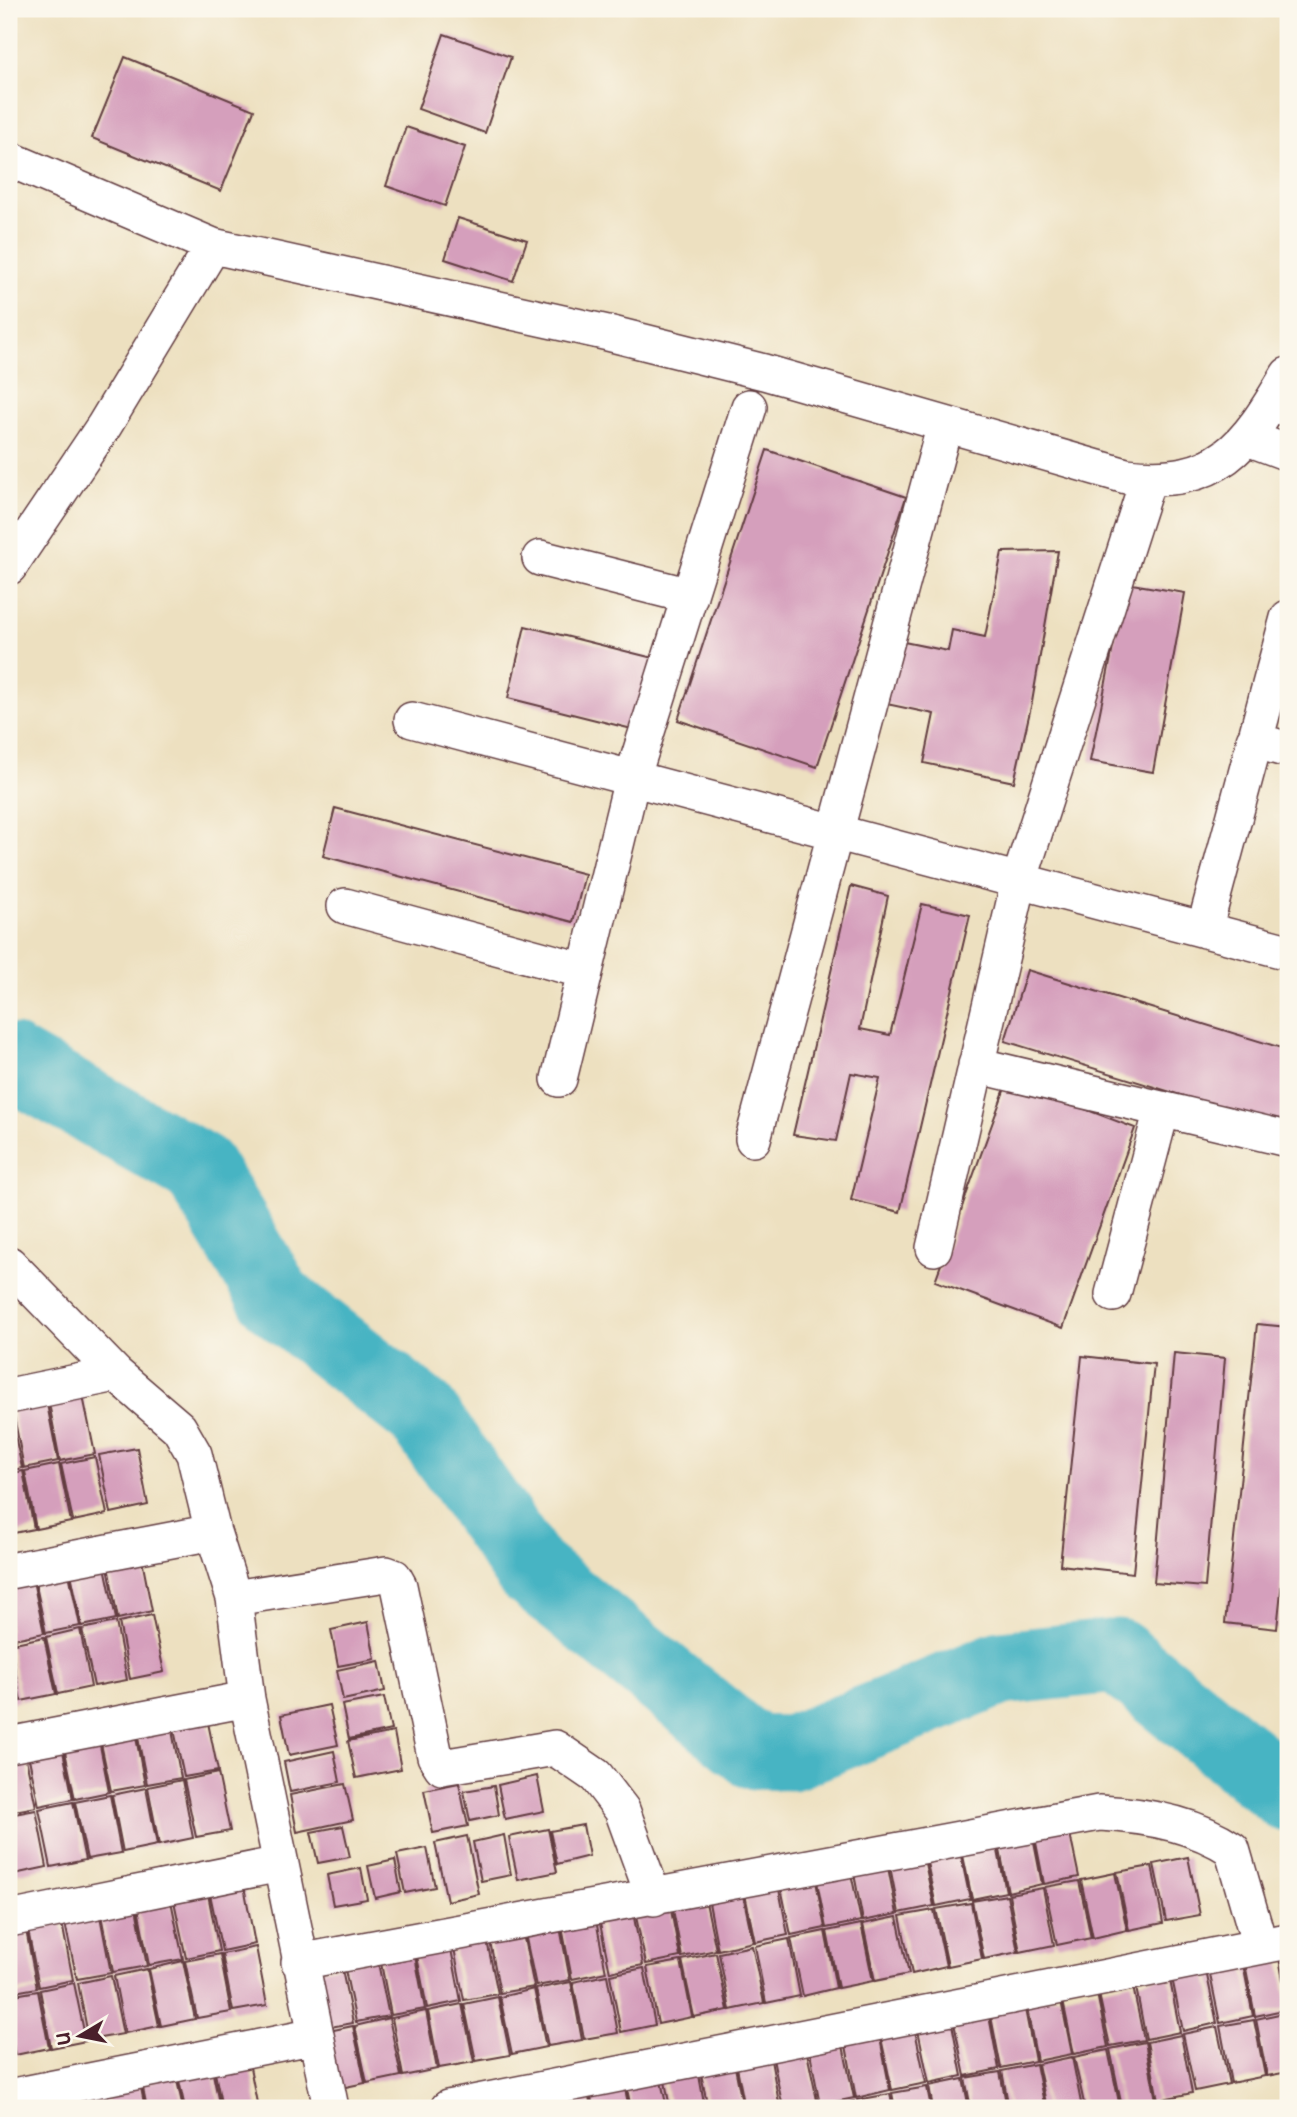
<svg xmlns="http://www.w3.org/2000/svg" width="1297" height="2117" viewBox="0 0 1297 2117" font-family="Mali,sans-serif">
<rect width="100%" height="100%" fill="#fbf7ec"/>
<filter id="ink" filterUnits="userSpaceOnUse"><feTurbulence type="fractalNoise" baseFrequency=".0143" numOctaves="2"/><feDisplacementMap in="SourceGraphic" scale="14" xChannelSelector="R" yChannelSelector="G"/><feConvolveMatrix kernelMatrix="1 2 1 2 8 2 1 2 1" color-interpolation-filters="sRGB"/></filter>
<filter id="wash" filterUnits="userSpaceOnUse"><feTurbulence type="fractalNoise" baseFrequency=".00686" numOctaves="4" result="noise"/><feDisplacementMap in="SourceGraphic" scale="28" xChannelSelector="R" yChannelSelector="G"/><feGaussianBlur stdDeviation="1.57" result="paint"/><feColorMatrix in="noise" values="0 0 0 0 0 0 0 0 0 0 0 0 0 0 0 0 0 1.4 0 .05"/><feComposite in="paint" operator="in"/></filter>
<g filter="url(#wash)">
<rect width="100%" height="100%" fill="#ede0c0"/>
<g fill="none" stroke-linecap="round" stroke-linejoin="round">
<!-- river -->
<path stroke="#47b4c3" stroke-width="75" d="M 9,1061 L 199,1169 L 276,1299 L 422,1414 L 530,1570 L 754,1752 L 791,1753 L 1001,1668 L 1117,1656 L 1288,1795"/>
</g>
<g id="blocks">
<!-- building -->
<path fill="#d59fbc" d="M 444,34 L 511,57 L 485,133 L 418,109 Z
M 125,57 L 254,110 L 221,191 L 92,138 Z
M 406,127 L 465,147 L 445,206 L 386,186 Z
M 458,218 L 527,240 L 513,281 L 445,259 Z
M 767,450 L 906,497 L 817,767 L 678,720 Z
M 1058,551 L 1032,702 L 1014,782 L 924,763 L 934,714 L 882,703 L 894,640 L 948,651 L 952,630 L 985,637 L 1002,552 Z
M 1126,583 L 1185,593 L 1153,772 L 1090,761 Z
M 525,626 L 653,658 L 636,730 L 508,698 Z
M 335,808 L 585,874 L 573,922 L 323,856 Z
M 851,886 L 888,896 L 860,1029 L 890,1035 L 922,904 L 970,915 L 900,1212 L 851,1200 L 880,1078 L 851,1073 L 836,1141 L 793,1135 Z
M 1027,970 L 1288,1050 L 1288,1128 L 1005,1041 Z
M 1008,1080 L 1135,1128 L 1063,1328 L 935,1281 Z
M 1257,1324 L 1288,1327 L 1288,1523 L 1277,1629 L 1225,1623 Z
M 1174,1353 L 1225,1358 L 1205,1587 L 1154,1583 Z
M 1082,1356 L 1154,1364 L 1133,1573 L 1060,1565 Z
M 83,1396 L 95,1454 L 60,1461 L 49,1403 Z
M 47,1404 L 58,1461 L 24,1468 L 13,1411 Z
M 9,1408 L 22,1468 L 9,1471 Z
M 137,1448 L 148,1505 L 111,1513 L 99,1455 Z
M 95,1457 L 107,1514 L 73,1521 L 61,1464 Z
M 59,1464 L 71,1522 L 36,1529 L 25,1471 Z
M 23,1471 L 34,1529 L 9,1534 L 9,1474 Z
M 141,1555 L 152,1611 L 118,1619 L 107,1561 Z
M 104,1562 L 116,1619 L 82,1626 L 70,1569 Z
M 68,1569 L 80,1626 L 46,1633 L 34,1576 Z
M 32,1576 L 44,1633 L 9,1640 L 9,1581 Z
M 152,1615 L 164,1672 L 130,1679 L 119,1622 Z
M 116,1622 L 127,1680 L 94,1686 L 82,1629 Z
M 368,1622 L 375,1659 L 338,1666 L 331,1630 Z
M 80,1629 L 91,1687 L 58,1694 L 46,1637 Z
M 44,1637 L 56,1694 L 21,1701 L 10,1644 Z
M 9,1655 L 19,1701 L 9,1704 Z
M 379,1661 L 385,1691 L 343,1700 L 337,1670 Z
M 384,1697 L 391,1730 L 349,1739 L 342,1705 Z
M 329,1705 L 338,1745 L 289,1755 L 281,1715 Z
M 206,1713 L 218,1771 L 184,1777 L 172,1720 Z
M 170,1720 L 181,1778 L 147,1784 L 136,1727 Z
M 134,1727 L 145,1785 L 111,1791 L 99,1734 Z
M 394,1732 L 401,1769 L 356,1778 L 348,1741 Z
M 98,1735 L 109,1792 L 75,1799 L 63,1742 Z
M 61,1742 L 73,1799 L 39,1806 L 27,1749 Z
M 24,1749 L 36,1807 L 9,1812 L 9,1752 Z
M 334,1751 L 340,1782 L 290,1792 L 284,1762 Z
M 218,1773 L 230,1831 L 196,1837 L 184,1780 Z
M 537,1776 L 544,1811 L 505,1819 L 498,1785 Z
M 182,1780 L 193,1838 L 159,1845 L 148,1787 Z
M 459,1783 L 468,1826 L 433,1833 L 424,1790 Z
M 345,1784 L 353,1820 L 297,1832 L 290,1795 Z
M 494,1786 L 499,1815 L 470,1821 L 464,1791 Z
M 146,1788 L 157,1845 L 123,1852 L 112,1795 Z
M 110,1795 L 121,1853 L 87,1859 L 75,1802 Z
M 73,1802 L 85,1860 L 51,1867 L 39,1809 Z
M 36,1810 L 47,1867 L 14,1874 L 9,1849 L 9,1815 Z
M 1067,1820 L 1079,1877 L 1044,1884 L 1033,1827 Z
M 583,1825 L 589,1856 L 557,1864 L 550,1831 Z
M 343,1826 L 350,1857 L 318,1863 L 311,1832 Z
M 1031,1827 L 1042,1884 L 1008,1892 L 997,1834 Z
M 548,1829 L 557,1872 L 518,1880 L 509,1837 Z
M 504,1835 L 511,1875 L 481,1881 L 473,1842 Z
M 995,1835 L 1006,1892 L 972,1899 L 960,1841 Z
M 467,1836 L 479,1894 L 447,1901 L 435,1843 Z
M 958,1842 L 970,1899 L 936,1906 L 924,1848 Z
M 427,1848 L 435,1887 L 405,1893 L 397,1854 Z
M 922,1849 L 934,1906 L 899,1913 L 888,1856 Z
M 886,1857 L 897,1914 L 863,1921 L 852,1863 Z
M 1188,1857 L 1200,1915 L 1166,1921 L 1154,1864 Z
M 395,1860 L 401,1892 L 375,1898 L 368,1866 Z
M 849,1864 L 861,1921 L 826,1928 L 815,1871 Z
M 1152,1866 L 1163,1923 L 1129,1930 L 1117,1872 Z
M 361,1868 L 367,1899 L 333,1905 L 327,1875 Z
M 814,1871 L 825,1928 L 791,1935 L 779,1878 Z
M 1115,1873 L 1127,1930 L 1093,1938 L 1081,1880 Z
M 777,1879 L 788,1935 L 755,1942 L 743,1885 Z
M 1079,1881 L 1091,1938 L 1057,1945 L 1045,1887 Z
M 244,1886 L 255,1944 L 222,1951 L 210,1894 Z
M 741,1886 L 753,1942 L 718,1950 L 707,1892 Z
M 1043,1888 L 1054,1945 L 1020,1952 L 1009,1894 Z
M 704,1893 L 716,1950 L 682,1957 L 671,1899 Z
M 208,1894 L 219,1951 L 186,1958 L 174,1901 Z
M 1007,1895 L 1018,1952 L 984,1959 L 972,1901 Z
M 669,1900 L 680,1957 L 646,1964 L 634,1907 Z
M 171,1901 L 183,1959 L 149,1965 L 138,1908 Z
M 971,1903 L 982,1959 L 948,1966 L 936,1909 Z
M 632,1907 L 643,1965 L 610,1972 L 598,1914 Z
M 136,1908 L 147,1966 L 113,1972 L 102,1915 Z
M 934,1910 L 946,1966 L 912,1974 L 900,1916 Z
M 595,1915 L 606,1972 L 572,1979 L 561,1922 Z
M 100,1916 L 111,1973 L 77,1979 L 65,1923 Z
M 897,1917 L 909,1974 L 875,1981 L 863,1924 Z
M 559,1922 L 570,1980 L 536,1986 L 524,1929 Z
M 62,1923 L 73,1980 L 39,1987 L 28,1930 Z
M 861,1924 L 873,1981 L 838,1988 L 827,1931 Z
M 522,1929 L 534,1987 L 500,1993 L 489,1936 Z
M 26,1930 L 37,1988 L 9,1993 L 9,1934 Z
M 825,1931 L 836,1988 L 803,1996 L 791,1938 Z
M 486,1936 L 498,1994 L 464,2000 L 453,1943 Z
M 789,1939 L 800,1996 L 766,2003 L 755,1946 Z
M 450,1944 L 461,2001 L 427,2008 L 416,1951 Z
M 752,1946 L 764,2003 L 730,2010 L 719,1953 Z
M 256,1947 L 267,2005 L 233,2011 L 222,1954 Z
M 414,1951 L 425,2009 L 391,2015 L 380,1958 Z
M 1278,1952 L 1288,2009 L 1255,2016 L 1244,1958 Z
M 716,1953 L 728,2010 L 694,2017 L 682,1960 Z
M 220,1954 L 231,2012 L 197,2018 L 185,1961 Z
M 377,1958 L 389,2016 L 356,2022 L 344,1965 Z
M 1242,1959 L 1253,2016 L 1220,2023 L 1208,1965 Z
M 183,1961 L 195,2019 L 161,2026 L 149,1969 Z
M 681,1961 L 692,2017 L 658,2024 L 647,1967 Z
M 341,1965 L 353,2023 L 319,2029 L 308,1973 Z
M 1205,1966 L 1217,2023 L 1183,2031 L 1171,1973 Z
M 644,1968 L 655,2025 L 621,2032 L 610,1975 Z
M 147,1969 L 159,2026 L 125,2033 L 114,1976 Z
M 607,1975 L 618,2033 L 584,2039 L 573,1982 Z
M 1169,1975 L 1180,2032 L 1146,2039 L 1135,1982 Z
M 111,1976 L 123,2034 L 89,2040 L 78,1983 Z
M 571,1982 L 582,2040 L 548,2046 L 536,1989 Z
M 1132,1982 L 1144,2040 L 1110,2046 L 1098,1989 Z
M 74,1983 L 86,2041 L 51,2048 L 40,1990 Z
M 534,1989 L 546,2047 L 512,2054 L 500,1997 Z
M 1096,1989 L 1108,2047 L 1074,2054 L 1062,1996 Z
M 38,1991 L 49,2048 L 15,2055 L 9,2023 L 9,1996 Z
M 1060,1996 L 1072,2054 L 1037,2061 L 1026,2003 Z
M 498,1997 L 510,2055 L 476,2061 L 464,2004 Z
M 462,2004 L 474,2062 L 439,2068 L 428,2011 Z
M 1024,2004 L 1035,2061 L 1001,2068 L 990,2011 Z
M 426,2011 L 437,2069 L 403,2076 L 392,2018 Z
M 988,2011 L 999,2069 L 965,2076 L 953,2018 Z
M 1288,2012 L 1288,2072 L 1267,2076 L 1256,2019 Z
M 389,2018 L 401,2076 L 367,2083 L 355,2026 Z
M 951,2019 L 962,2076 L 929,2083 L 917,2025 Z
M 1254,2020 L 1265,2076 L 1231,2083 L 1220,2026 Z
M 353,2026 L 365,2083 L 331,2090 L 319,2033 Z
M 914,2026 L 926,2083 L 892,2090 L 880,2033 Z
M 1217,2027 L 1229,2084 L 1195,2091 L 1183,2034 Z
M 879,2033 L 890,2090 L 856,2098 L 845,2040 Z
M 1181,2035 L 1192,2093 L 1158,2100 L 1147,2042 Z
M 842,2041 L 854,2098 L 820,2105 L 809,2047 Z
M 1145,2042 L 1156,2100 L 1122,2107 L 1110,2049 Z
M 806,2048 L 818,2105 L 783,2108 L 772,2054 Z
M 1108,2050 L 1120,2107 L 1085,2108 L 1074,2057 Z
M 770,2055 L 780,2108 L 745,2108 L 736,2062 Z
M 1072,2057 L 1082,2108 L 1047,2108 L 1038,2064 Z
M 249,2062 L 258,2108 L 222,2108 L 214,2068 Z
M 734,2062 L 743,2108 L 708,2108 L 700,2069 Z
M 1036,2064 L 1045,2108 L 1009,2108 L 1002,2071 Z
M 212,2069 L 220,2108 L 185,2108 L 178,2076 Z
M 698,2070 L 705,2108 L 670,2108 L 664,2076 Z
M 1000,2072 L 1007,2108 L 971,2108 L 965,2078 Z
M 176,2076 L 183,2108 L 147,2108 L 142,2083 Z
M 660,2077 L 667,2108 L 631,2108 L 626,2084 Z
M 963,2079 L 969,2108 L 933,2108 L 929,2086 Z
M 140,2083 L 145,2108 L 110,2108 L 106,2090 Z
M 624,2084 L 629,2108 L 593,2108 L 590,2091 Z
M 927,2087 L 931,2108 L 895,2108 L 892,2093 Z
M 104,2091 L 107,2108 L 72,2108 L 69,2098 Z
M 588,2092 L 591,2108 L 556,2108 L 554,2099 Z
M 890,2094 L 893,2108 L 858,2108 L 857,2100 Z
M 854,2101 L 856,2108 L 823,2108 L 822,2107 Z"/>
</g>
</g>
<g filter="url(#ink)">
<use href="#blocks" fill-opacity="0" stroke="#623c41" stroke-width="2"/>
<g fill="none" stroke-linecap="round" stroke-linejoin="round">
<defs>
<path id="street" d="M 9,159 L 213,246 L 608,333 L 764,372 L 1126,476 C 1218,487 1246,447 1288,375
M 1248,438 L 1288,453
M 540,558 L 690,596
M 9,567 L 104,426 L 213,246
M 412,720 L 1288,952
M 1254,740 L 1288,750
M 345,906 L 585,971
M 1204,930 L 1288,618
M 976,1065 L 1287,1139
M 559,1079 L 632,779 L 749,407
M 753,1139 L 945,424
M 934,1248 L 1019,881 L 1148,479
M 9,1264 L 116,1374 L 179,1428 L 194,1454 L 213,1532 L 234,1598 L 247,1699 L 331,2108
M 1113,1294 L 1162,1109
M 9,1396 L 116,1374
M 9,1571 L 213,1532
M 234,1598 L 386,1574 L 394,1577 L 399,1586 L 435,1756 L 442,1767 L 555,1748 L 596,1776 L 622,1810 L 654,1898
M 9,1745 L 247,1699
M 9,1919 L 280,1864
M 299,1962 L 1099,1813 C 1145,1815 1193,1823 1232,1849 L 1260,1946
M 9,2097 L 316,2036
M 448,2108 L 1288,1941"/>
</defs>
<!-- street casing -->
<use href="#street" stroke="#623c41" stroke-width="38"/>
<!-- street -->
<use href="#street" stroke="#fff" stroke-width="35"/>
</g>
</g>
<!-- margin -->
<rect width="1297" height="2117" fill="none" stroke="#fbf7ec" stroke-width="35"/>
<!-- north arrow -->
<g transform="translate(80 2036) rotate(260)" stroke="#fbf7ec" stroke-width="5" paint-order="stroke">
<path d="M0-5L12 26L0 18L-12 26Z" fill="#4a1f2b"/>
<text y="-10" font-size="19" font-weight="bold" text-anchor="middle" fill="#4a1f2b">U</text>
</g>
</svg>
